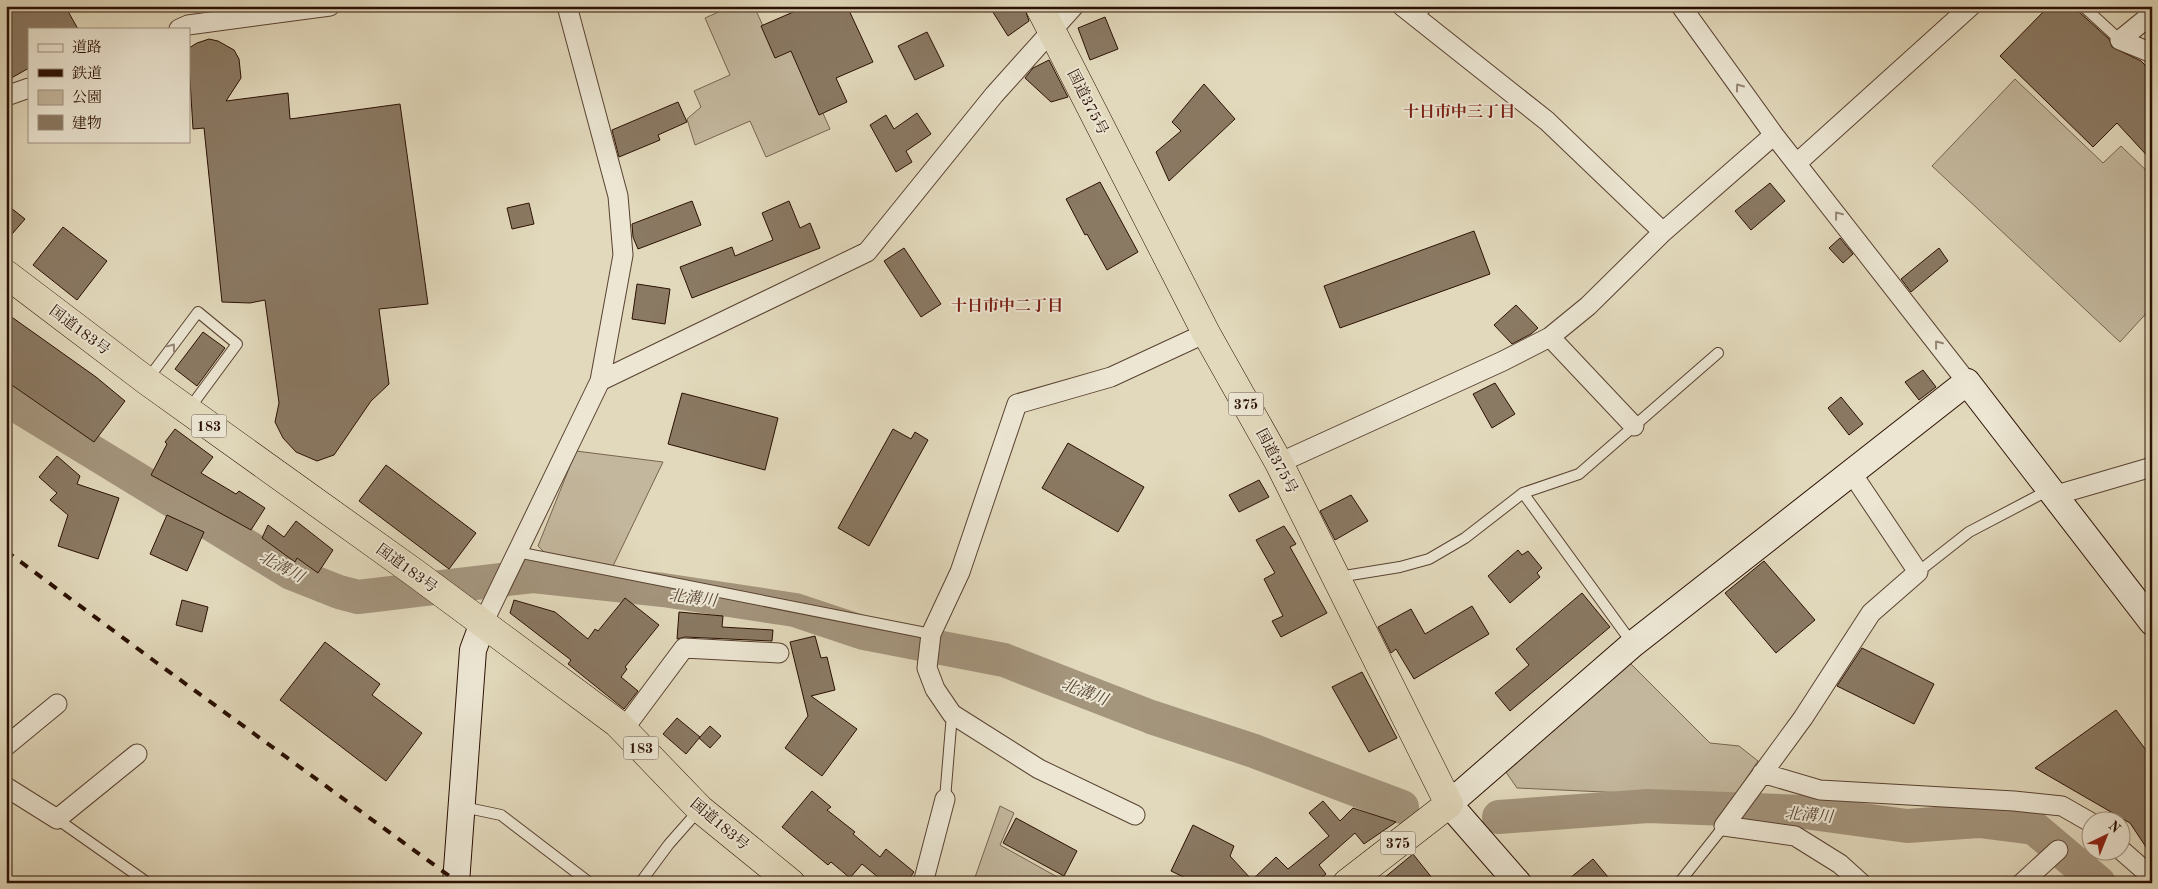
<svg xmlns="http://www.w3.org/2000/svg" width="2158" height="889" viewBox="0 0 2158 889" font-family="'Old Standard TT','Noto Serif JP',serif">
<rect width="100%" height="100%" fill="#e2d9bc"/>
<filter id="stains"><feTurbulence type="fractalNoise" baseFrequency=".004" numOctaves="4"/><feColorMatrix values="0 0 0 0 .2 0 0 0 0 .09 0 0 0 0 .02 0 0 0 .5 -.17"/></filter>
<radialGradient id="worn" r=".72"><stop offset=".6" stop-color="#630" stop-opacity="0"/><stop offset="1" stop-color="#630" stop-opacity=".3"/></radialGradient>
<!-- green -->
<path fill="#c3b79d" stroke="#776450" d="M 732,6 L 754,6 L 775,53 L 793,46 L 830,129 L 766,157 L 750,121 L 695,145 L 687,119 L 701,107 L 694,91 L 730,75 L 705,18 Z
M 2015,79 L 2103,163 L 2121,146 L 2152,176 L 2152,307 L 2120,342 L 1932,166 Z
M 576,451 L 663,462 L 613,566 L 545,553 L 538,546 Z
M 1628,661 L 1710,743 L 1739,746 L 1758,761 L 1733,798 L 1517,788 L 1501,765 Z
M 1000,806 L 1014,813 L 1000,845 L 1068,883 L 973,883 Z"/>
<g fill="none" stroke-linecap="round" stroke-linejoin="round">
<!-- river -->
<path stroke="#a4957d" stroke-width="34" d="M 6,399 L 291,573 L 339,592 L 358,597 L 533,576 L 663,590 L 795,610 L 864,633 L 1004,660 L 1151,717 L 1254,751 L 1402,807
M 1499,817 L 1648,806 L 1804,812 L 1907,826 L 1979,821 L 2034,828 L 2099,883"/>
</g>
<!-- building -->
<path fill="#8a7963" stroke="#2b1003" d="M 6,6 L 65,6 L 78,29 L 29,29 L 29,68 L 6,81 Z
M 807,6 L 847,6 L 873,62 L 836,78 L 847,102 L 819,115 L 791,51 L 775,58 L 761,26 Z
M 989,6 L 1024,6 L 1029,21 L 1008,36 Z
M 2049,6 L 2076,6 L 2078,11 L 2109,39 L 2112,47 L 2141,61 L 2152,72 L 2152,161 L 2117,123 L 2093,147 L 2000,56 Z
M 1105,17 L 1118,49 L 1090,60 L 1078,28 Z
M 927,32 L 944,66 L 915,80 L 898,46 Z
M 209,39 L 218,41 L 234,50 L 239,59 L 241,78 L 226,101 L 288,93 L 290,119 L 400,104 L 428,304 L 379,309 L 389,384 L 371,401 L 334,455 L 317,461 L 296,452 L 283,438 L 275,422 L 279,403 L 265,300 L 250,303 L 222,302 L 204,128 L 193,129 L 189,64 L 189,48 L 197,43 Z
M 1049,60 L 1068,97 L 1051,102 L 1025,78 L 1033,68 Z
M 1204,84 L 1235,119 L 1169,181 L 1156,152 L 1181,131 L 1172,122 Z
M 678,102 L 687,122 L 658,135 L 660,140 L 619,157 L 612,130 Z
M 917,113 L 931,134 L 906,151 L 912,162 L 896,172 L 870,125 L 886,115 L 894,129 Z
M 1100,182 L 1138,252 L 1107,270 L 1087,234 L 1085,235 L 1066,199 Z
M 1770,183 L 1785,201 L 1751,230 L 1735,211 Z
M 692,201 L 701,225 L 638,249 L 633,237 L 632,224 Z
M 789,201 L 800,228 L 810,223 L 820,248 L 692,298 L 680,267 L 732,247 L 735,256 L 773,240 L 762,213 Z
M 529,203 L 534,224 L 512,229 L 507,208 Z
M 6,204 L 25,219 L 6,241 Z
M 63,227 L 107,261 L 77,300 L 33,265 Z
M 1474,231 L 1490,274 L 1340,328 L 1324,286 Z
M 1840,238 L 1853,254 L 1843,263 L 1829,248 Z
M 904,248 L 941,304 L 921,317 L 884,261 Z
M 1939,248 L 1948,261 L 1911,292 L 1901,279 Z
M 637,284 L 670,289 L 665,324 L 632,319 Z
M 1516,305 L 1538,328 L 1531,334 L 1512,344 L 1494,325 Z
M 6,313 L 96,377 L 125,401 L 94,442 L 6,381 Z
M 203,332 L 225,348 L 197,386 L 175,369 Z
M 1923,370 L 1936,387 L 1919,400 L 1905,382 Z
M 1495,383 L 1515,414 L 1492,428 L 1473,394 Z
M 682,393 L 778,418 L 765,470 L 668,444 Z
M 1841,397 L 1863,424 L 1849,435 L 1828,408 Z
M 175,429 L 213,457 L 201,473 L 236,494 L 239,491 L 265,508 L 251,530 L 151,475 L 167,444 L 165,442 Z
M 893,429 L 911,439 L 915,432 L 928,440 L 869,546 L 838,528 Z
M 1068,443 L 1144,487 L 1118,532 L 1042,488 Z
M 57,456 L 80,476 L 77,484 L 119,498 L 98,559 L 58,546 L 68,515 L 50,500 L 57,493 L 39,477 Z
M 386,465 L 476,533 L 449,569 L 359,501 Z
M 1259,480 L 1269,497 L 1239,512 L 1229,495 Z
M 1351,495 L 1368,521 L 1335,540 L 1320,511 Z
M 167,515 L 204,532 L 187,571 L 150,554 Z
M 296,521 L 333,550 L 318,573 L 297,558 L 295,562 L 262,538 L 268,525 L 284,537 Z
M 1284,526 L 1296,544 L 1290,547 L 1327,613 L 1281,637 L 1272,621 L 1283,616 L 1264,579 L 1275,573 L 1256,540 Z
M 1518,550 L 1522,555 L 1528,551 L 1542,568 L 1537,573 L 1540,577 L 1510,603 L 1488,576 Z
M 1764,561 L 1815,620 L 1776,653 L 1725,593 Z
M 1582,593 L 1610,627 L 1510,711 L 1495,693 L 1529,665 L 1516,649 Z
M 625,598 L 659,625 L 625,667 L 627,669 L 621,677 L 638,691 L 624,709 L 568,664 L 571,660 L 510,613 L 514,600 L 555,612 L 588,639 L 595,629 L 598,631 Z
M 182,600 L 208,607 L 202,632 L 176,625 Z
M 1472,606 L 1489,634 L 1414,679 L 1396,649 L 1391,653 L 1378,627 L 1411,609 L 1425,634 Z
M 679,612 L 723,616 L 722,627 L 773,630 L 772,641 L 685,637 L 677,639 Z
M 815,636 L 821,658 L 827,657 L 835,690 L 811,696 L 857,729 L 822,776 L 785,748 L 808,716 L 790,642 Z
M 325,642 L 380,684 L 372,695 L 422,733 L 386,781 L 280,700 Z
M 1862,648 L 1934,684 L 1914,724 L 1837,686 Z
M 1362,672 L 1397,738 L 1369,752 L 1332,687 Z
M 2116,710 L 2152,758 L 2152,856 L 2130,823 L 2035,768 Z
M 677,718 L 700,737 L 686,754 L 663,734 Z
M 710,726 L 721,736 L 710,748 L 699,738 Z
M 812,791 L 831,807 L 827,810 L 855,832 L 853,834 L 880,857 L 886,849 L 914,872 L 906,883 L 885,883 L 862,864 L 850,878 L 831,862 L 828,865 L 782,827 Z
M 1323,801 L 1340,821 L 1353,808 L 1396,822 L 1364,844 L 1355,833 L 1319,865 L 1326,874 L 1315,883 L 1196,883 L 1171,871 L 1193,825 L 1234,846 L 1230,856 L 1252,880 L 1276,857 L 1288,869 L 1329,836 L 1309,813 Z
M 1016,818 L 1077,851 L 1064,876 L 1003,843 Z
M 1413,854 L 1436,883 L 1378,883 Z
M 1593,859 L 1613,883 L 1564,883 Z"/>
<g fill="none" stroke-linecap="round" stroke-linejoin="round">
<defs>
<path id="lane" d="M 2083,6 L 2120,40
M 1416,18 L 1428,6
M 147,380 L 198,312 L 237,344 L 189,409
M 1523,493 L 1632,643
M 517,552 L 931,634
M 1918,572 L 1969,532 L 2049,490
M 1338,577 L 1400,567 L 1429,559 L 1465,538 L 1523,493 L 1579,474 L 1718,353
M 945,799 L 952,714
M 463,807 L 501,815 L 590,883
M 57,819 L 148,883
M 640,883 L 669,844 L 699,810
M 1679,883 L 1724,826"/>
<path id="street" d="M 1402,6 L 1547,121 L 1663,232
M 1681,6 L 1774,135 L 1967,382
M 179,29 L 188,25 L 330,6
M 2120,40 L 2152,14
M 2120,40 L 2152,53
M 6,96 L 29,88
M 1797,163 L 1971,6
M 1550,337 L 1634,426
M 600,381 L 867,252 L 994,95 L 1074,6
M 1279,463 L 1503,361 L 1550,337 L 1588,306 L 1663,232 L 1774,135
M 1851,472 L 1918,572 L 1871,613 L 1803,718 L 1724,826 L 1795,836 L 1840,864 L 1861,883
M 2056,495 L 2152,467
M 483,623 L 600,381 L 623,255 L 618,196 L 567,6
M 623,730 L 684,648 L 779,653
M 6,746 L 57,704
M 1762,773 L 1820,790 L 2014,801 L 2062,806 L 2090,822
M 6,787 L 57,819 L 137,754
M 1135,815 L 1039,769 L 952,714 L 935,689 L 927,668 L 931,634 L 960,572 L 1017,404 L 1111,377 L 1206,333
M 2120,849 L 2152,877
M 923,883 L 945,799
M 2022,883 L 2058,850"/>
<path id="secondary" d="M 456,883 L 473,650 L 483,623
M 1518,883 L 1449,804 L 1633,644 L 1967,382 L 2152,622"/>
<path id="highway" d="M 1039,6 L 1206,333 L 1279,463 L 1449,804 L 1347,883
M 6,274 L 147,381 L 415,573 L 617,723 L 700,809 L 791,883"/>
</defs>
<!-- lane casing -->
<use href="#lane" stroke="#594231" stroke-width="12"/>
<!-- street casing -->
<use href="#street" stroke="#594231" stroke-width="21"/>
<!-- secondary casing -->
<use href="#secondary" stroke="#2b1003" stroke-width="28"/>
<!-- highway casing -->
<use href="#highway" stroke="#2b1003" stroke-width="29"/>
<!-- lane -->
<use href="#lane" stroke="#ece6d3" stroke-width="10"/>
<!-- street -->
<use href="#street" stroke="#ece6d3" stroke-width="19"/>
<!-- secondary -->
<use href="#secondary" stroke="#ece6d3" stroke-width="26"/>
<!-- highway -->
<use href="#highway" stroke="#e2d9bc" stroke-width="28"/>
<!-- rail -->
<path stroke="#2b1003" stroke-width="4" stroke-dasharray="9 9" stroke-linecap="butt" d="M 6,551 L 157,663 L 459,883"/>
</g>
<!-- one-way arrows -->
<defs><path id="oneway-chevron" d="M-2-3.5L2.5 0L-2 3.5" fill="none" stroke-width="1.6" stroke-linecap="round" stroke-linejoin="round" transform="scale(1.25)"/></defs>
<g stroke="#958675">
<use href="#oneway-chevron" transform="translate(1739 87) rotate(-126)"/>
<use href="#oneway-chevron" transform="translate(1838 215) rotate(-128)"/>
<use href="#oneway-chevron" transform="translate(1938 344) rotate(-128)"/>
<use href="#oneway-chevron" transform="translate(172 347) rotate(-53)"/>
</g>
<g text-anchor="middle" stroke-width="4" stroke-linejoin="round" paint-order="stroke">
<!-- shield labels -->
<g fill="#ece6d3" stroke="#655041" stroke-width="1">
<rect x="1228.5" y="392.5" width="35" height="23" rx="4"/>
<rect x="191.5" y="414.5" width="35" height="23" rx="4"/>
<rect x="623.5" y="736.5" width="35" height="23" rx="4"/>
<rect x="1380.5" y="831.5" width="35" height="23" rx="4"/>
</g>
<g font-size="14" font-weight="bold" fill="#2b1003">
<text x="1246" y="409">375</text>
<text x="209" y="431">183</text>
<text x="641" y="753">183</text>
<text x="1398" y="848">375</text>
</g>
<!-- street labels -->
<g font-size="15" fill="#2b1003" stroke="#ece6d3">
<text transform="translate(1088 102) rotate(63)" y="5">国道375号</text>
<text transform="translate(80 330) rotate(37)" y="5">国道183号</text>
<text transform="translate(1277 461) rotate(62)" y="5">国道375号</text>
<text transform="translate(407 568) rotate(36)" y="5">国道183号</text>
<text transform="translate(720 824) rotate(40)" y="5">国道183号</text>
</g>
<!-- neighbourhood labels -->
<g font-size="16" font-weight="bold" fill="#7a1f14" stroke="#ece6d3">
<text x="1459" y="117">十日市中三丁目</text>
<text x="1007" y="311">十日市中二丁目</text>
</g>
<!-- water labels -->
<g font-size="16" font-style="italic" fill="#5b4534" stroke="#ece6d3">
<text transform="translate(282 566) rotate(28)" y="6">北溝川</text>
<text transform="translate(693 597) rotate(7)" y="6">北溝川</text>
<text transform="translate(1085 691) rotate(21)" y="6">北溝川</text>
<text transform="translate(1809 814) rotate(5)" y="6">北溝川</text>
</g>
</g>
<!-- margin -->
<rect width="2158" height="889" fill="none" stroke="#e2d9bc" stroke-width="25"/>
<rect x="8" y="8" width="2143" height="874" fill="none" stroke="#2b1003" stroke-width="2.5"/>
<rect x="12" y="12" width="2133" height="864" fill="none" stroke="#2b1003"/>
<!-- legend -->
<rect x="28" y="28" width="162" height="115" fill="#ece6d3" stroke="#9f9080"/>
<rect x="38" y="44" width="25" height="8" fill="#ece6d3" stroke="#9f9080"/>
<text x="72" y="52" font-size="15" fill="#2b1003">道路</text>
<rect x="38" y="69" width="25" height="8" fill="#2b1003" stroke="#9f9080"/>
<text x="72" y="78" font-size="15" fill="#2b1003">鉄道</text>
<rect x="38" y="90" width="25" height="15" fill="#c3b79d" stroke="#9f9080"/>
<text x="72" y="102" font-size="15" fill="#2b1003">公園</text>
<rect x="38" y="115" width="25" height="15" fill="#8a7963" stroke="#9f9080"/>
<text x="72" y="128" font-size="15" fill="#2b1003">建物</text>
<!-- north arrow -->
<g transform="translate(2106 836) rotate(43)"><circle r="24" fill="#ece6d3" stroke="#9f9080"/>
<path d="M0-4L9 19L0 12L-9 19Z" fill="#8f2418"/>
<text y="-8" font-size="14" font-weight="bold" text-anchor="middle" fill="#2b1003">N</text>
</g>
<rect width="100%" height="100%" filter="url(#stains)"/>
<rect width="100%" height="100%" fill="url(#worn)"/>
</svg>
